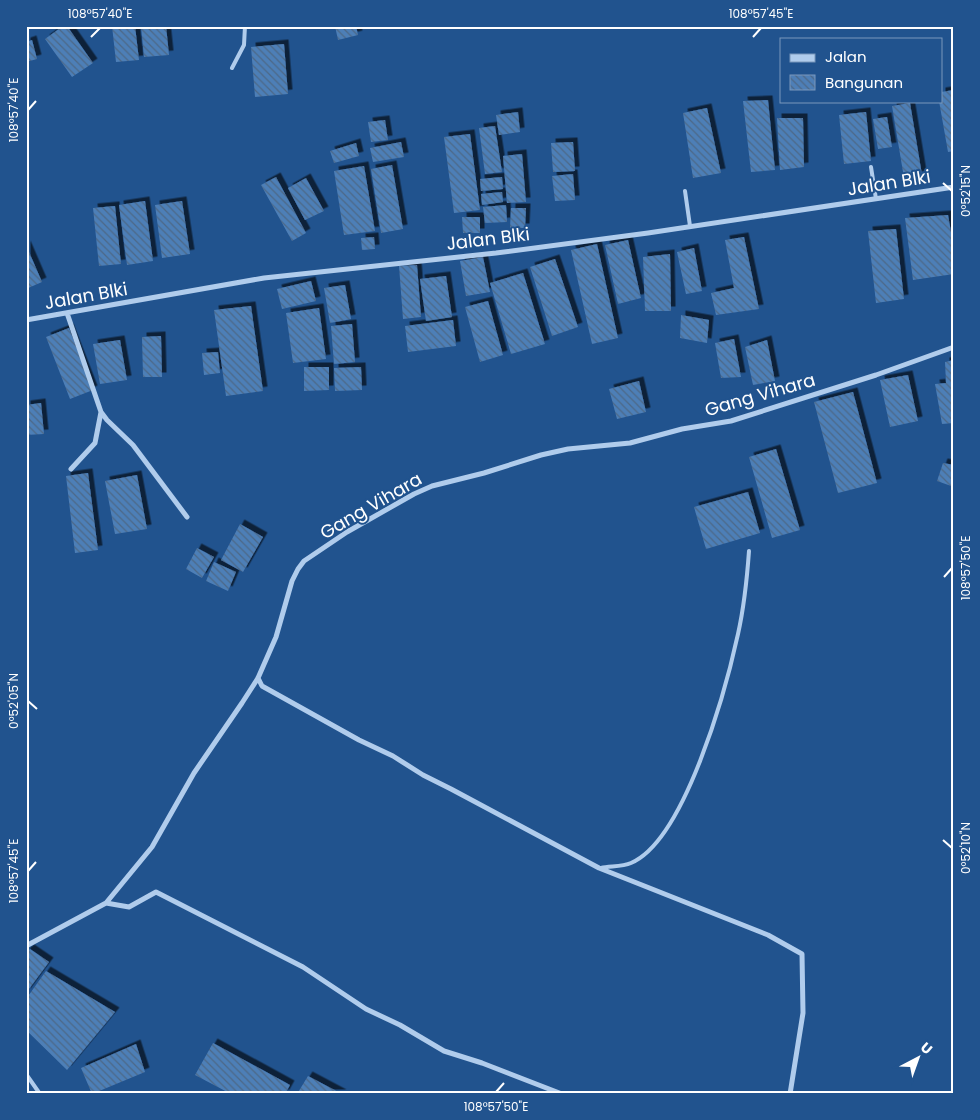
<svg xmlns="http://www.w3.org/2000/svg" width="980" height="1120" viewBox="0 0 980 1120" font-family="Poppins,sans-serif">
<defs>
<pattern id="building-back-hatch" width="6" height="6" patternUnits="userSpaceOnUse" patternTransform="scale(1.25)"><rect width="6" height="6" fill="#4e7fb7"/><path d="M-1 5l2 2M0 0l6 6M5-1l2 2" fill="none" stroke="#4d6887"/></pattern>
<filter id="shadow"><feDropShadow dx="4.5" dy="-4.5" stdDeviation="0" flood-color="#0009"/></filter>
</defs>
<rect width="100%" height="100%" fill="#21538e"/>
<!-- building -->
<path fill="url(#building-back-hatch)" filter="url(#shadow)" d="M 63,26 L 67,26 L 93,63 L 72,77 L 45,39 Z
M 112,26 L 135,26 L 139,60 L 116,62 Z
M 141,26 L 166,26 L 169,55 L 144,57 Z
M 335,26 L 356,26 L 358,35 L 338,40 Z
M 32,40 L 37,59 L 26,62 L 26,42 Z
M 284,44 L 288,94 L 255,97 L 251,47 Z
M 954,90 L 954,151 L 948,152 L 939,101 L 941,101 L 941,92 Z
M 768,100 L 775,170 L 751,172 L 743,101 Z
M 910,103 L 922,175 L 904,178 L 892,106 Z
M 707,108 L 721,173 L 693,178 L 683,113 Z
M 518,112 L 520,132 L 499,135 L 496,115 Z
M 866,112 L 871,161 L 844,164 L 839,115 Z
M 887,117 L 892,147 L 878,149 L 873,119 Z
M 777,118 L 803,118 L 804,167 L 780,170 Z
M 385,120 L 388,140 L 371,142 L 368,122 Z
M 495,126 L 502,172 L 485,174 L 479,128 Z
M 470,134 L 480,210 L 454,213 L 444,137 Z
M 401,142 L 404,157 L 373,162 L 370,148 Z
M 573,142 L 575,171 L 553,172 L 551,143 Z
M 356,143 L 359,156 L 334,163 L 330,151 Z
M 522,154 L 526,202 L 507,203 L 503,156 Z
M 392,165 L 403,229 L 381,233 L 371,169 Z
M 364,166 L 375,231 L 344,235 L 334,171 Z
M 573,174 L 575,200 L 555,201 L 552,176 Z
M 276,177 L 306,233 L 292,241 L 261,185 Z
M 502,177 L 503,189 L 481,191 L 480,179 Z
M 306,178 L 324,211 L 305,220 L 288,188 Z
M 502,192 L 503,202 L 482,205 L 481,194 Z
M 145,201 L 153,261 L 127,265 L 119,205 Z
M 182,201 L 190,254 L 162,258 L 155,205 Z
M 506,205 L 507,222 L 485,223 L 483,207 Z
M 115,206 L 121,264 L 99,266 L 93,208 Z
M 511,208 L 526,208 L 525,228 L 510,228 Z
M 948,215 L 954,249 L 954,274 L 913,280 L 905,218 Z
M 462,217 L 480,217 L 480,233 L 463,233 Z
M 896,229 L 904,299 L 876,303 L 868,231 Z
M 374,237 L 375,249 L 362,250 L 361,238 Z
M 744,237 L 759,309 L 716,315 L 711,293 L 734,288 L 725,240 Z
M 628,240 L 641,298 L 618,304 L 605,245 Z
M 597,244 L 618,338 L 592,344 L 571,250 Z
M 26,245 L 42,282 L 26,289 Z
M 694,248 L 702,291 L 686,294 L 677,252 Z
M 670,254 L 671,311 L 645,311 L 643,257 Z
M 483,257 L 490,292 L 466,296 L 460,261 Z
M 555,259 L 578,327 L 552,336 L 530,267 Z
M 417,265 L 421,317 L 403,319 L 399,266 Z
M 523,273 L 545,344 L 511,354 L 490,283 Z
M 446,276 L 452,317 L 426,321 L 420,279 Z
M 311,281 L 316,301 L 282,309 L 277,289 Z
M 345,285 L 351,319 L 330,323 L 324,288 Z
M 488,301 L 503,355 L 480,362 L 465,307 Z
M 251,306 L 263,391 L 226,396 L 214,310 Z
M 319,308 L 326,359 L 293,363 L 286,313 Z
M 681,315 L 709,320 L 707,343 L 680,338 Z
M 453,320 L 456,346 L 408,352 L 405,326 Z
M 352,324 L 355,362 L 334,364 L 331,326 Z
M 69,328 L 93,390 L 70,399 L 46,337 Z
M 161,336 L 162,377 L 143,377 L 142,337 Z
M 734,339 L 741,377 L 721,378 L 715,343 Z
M 120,340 L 127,380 L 100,384 L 93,344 Z
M 767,340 L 775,381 L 753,385 L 745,347 Z
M 218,352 L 220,373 L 204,375 L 202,353 Z
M 954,360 L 954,423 L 942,424 L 935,384 L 946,383 L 945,362 Z
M 304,367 L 329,367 L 329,390 L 304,391 Z
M 361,367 L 362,390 L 335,391 L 334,368 Z
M 908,375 L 918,421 L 890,427 L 880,380 Z
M 639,381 L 646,412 L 617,419 L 609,389 Z
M 853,392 L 877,483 L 838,493 L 814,402 Z
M 41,403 L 44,434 L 26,435 L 26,405 Z
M 776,449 L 800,530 L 772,538 L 749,457 Z
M 943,463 L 954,465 L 954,487 L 937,481 Z
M 88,473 L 98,550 L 75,553 L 66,476 Z
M 137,475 L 147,529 L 115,534 L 105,481 Z
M 748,492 L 760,533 L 706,549 L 694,507 Z
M 240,524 L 263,537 L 243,572 L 221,560 Z
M 197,548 L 214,557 L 202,578 L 186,569 Z
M 214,562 L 236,572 L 228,591 L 206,581 Z
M 30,949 L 49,962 L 26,993 L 26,952 Z
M 46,971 L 115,1012 L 67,1070 L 26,1030 L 26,999 Z
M 213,1043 L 290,1085 L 285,1094 L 231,1094 L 195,1075 Z
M 136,1044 L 145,1072 L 92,1094 L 81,1068 Z
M 308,1076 L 342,1094 L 297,1094 Z"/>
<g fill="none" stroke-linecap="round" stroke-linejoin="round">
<!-- lane -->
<path stroke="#b0ccec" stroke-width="4" d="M 232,68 L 244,45 L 245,26
M 871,167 L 876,199
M 685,191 L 690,226
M 601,868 C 610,866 622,867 631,863 C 685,840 726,689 738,634 C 744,607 747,579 749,551
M 26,1074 L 40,1094"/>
<!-- street -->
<path stroke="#b0ccec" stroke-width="5" d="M 67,313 L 101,412 L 107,420 L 133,445 L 187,517
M 26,320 L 264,278 L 496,253 L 648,233 L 954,187
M 71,469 L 95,443 L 101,412
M 258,678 L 262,686 L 359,740 L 393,756 L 423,775 L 451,789 L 599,868 L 768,935 L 802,954 L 803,1013 L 790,1094
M 106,903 L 129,907 L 156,892 L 303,967 L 366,1009 L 400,1025 L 444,1051 L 482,1063 L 562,1094
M 26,946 L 106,903 L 152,847 L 194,773 L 242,703 L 258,678 L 276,637 L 292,581 L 298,569 L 304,561 L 347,532 L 414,494 L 432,486 L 484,473 L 541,455 L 568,449 L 630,443 L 682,429 L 731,421 L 876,375 L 954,347"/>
</g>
<!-- ticks -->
<path fill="none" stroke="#fff" stroke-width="2" d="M 91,37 L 100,28M 753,37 L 761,28M 28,110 L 36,101M 943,183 L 952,191M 944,577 L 952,568M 28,701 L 37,709M 943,840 L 952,848M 28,871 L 36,862M 496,1092 L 504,1083"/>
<g text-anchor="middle" stroke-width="4" stroke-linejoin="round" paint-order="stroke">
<!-- street labels -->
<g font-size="18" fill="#fff" stroke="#21538e">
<text transform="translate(889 183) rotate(-9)" y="6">Jalan Blki</text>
<text transform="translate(488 239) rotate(-7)" y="6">Jalan Blki</text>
<text transform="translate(86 296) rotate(-10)" y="6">Jalan Blki</text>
<text transform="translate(760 395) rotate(-16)" y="6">Gang Vihara</text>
<text transform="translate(371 506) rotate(-30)" y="6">Gang Vihara</text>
</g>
</g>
<!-- border -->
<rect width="980" height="1120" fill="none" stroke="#21538e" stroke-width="55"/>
<!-- legend -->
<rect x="780" y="38" width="162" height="65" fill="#21538e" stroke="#7a98bb"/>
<rect x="790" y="54" width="25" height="8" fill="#b0ccec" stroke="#7a98bb"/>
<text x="825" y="62" font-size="15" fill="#ffffff">Jalan</text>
<rect x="790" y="75" width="25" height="15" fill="url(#building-back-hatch)" stroke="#7a98bb"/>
<text x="825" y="88" font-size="15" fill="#ffffff">Bangunan</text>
<!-- north arrow -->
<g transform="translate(918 1058) rotate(41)" stroke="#21538e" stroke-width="4" paint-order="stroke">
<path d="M0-4L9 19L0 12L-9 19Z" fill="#ffffff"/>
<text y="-8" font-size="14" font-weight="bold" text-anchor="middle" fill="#ffffff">U</text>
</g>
<rect x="28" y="28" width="924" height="1064" fill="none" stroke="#fff" stroke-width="2"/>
<g font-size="12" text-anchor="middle" fill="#fff">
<text x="100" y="18">108°57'40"E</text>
<text x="761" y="18">108°57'45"E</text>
<text transform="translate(14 110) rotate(-90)" y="4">108°57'40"E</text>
<text transform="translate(966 191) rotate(-90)" y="4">0°52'15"N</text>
<text transform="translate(966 568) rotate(-90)" y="4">108°57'50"E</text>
<text transform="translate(14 701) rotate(-90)" y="4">0°52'05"N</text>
<text transform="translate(966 848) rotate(-90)" y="4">0°52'10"N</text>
<text transform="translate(14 871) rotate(-90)" y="4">108°57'45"E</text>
<text x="496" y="1111">108°57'50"E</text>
</g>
</svg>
